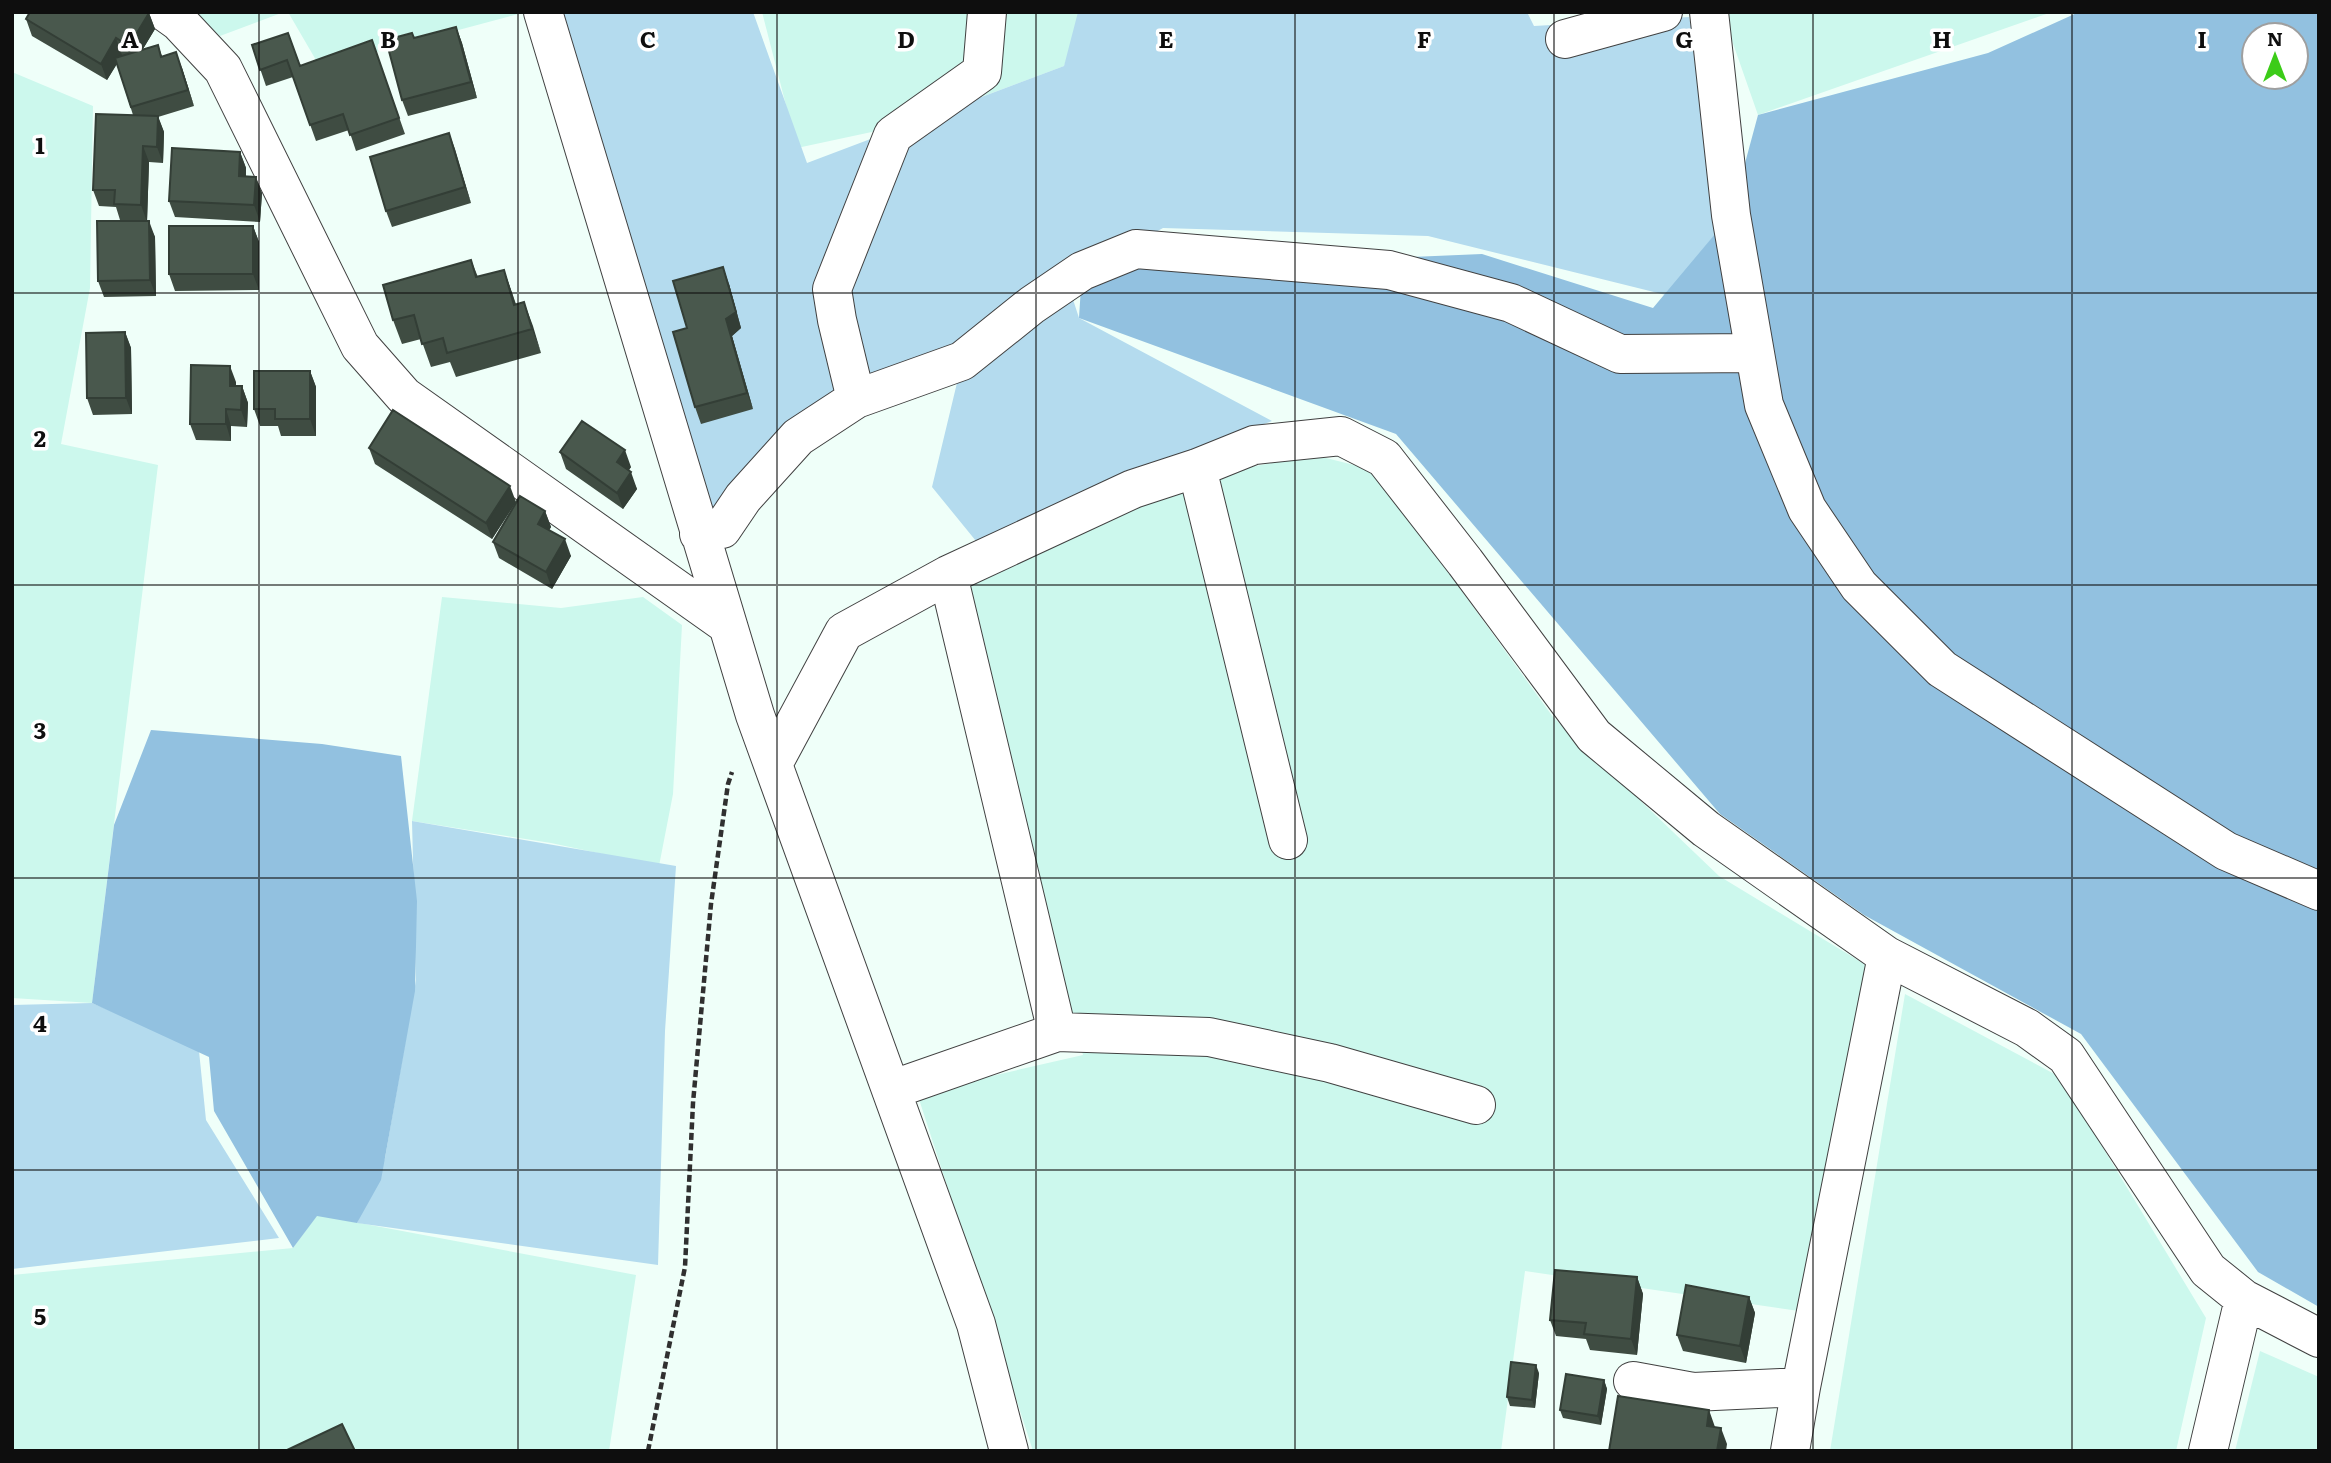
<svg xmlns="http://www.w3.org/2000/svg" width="2331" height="1463" viewBox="0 0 2331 1463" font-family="Literata,serif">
<rect width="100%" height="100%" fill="#effff9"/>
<!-- farmland -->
<path fill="#ccf8ed" d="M 189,12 L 284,12 L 220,36 Z
M 288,12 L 526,12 L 320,67 Z
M 762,12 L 1083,12 L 1064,66 L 909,124 L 797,148 Z
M 1722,12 L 2052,12 L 1758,115 Z
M 12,72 L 93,106 L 90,288 L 61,444 L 158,465 L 92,1003 L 12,998 Z
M 1314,455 L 1374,470 L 1553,717 L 1719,876 L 1871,968 L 1806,1312 L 1525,1271 L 1501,1451 L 1033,1451 L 917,1093 L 1083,1055 L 962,619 L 959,579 L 1214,474 Z
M 442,597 L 561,608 L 643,597 L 682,625 L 673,794 L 659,866 L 551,843 L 412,821 Z
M 1905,994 L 2060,1077 L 2206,1318 L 2176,1451 L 1830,1451 Z
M 317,1215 L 636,1275 L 609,1451 L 12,1451 L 12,1275 L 293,1248 Z
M 2260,1351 L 2319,1377 L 2319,1451 L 2235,1451 Z"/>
<!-- green -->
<path fill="#b4dbee" d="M 544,12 L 753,12 L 807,163 L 1064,66 L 1078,12 L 1527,12 L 1534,26 L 1689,17 L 1731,215 L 1666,295 L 1428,236 L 1163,228 L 1067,281 L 1079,318 L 1272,421 L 1162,463 L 976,541 L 932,487 L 962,362 L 878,401 L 699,534 Z
M 412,821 L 676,866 L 665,1031 L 658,1265 L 357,1223 L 385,1158 L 416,980 Z
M 92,1003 L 149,1027 L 199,1051 L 206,1120 L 279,1238 L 12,1269 L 12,1005 Z"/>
<!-- forest -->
<path fill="#92c1e0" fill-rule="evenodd" d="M 2079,12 L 2319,12 L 2319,1307 L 2258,1272 L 2081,1034 L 1864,915 L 1720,814 L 1396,434 L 1079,318 L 1082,271 L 1482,254 L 1653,308 L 1731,215 L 1758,115 L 1988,53 ZM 2254,35 L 2296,35 L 2296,77 L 2254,77 Z
M 151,730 L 322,744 L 401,756 L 417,901 L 415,991 L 381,1180 L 357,1223 L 317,1216 L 293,1248 L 214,1111 L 209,1057 L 92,1003 L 114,825 Z"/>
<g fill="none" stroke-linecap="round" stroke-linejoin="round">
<defs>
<path id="minor" d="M 165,12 L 179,22 L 223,69 L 360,346 L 404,396 L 726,624
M 543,12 L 755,715 L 976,1324 L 1009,1451
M 1709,12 L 1731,215 L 1764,405 L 1807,509 L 1859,586 L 1942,669 L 2226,851 L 2319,891
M 1565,39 L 1663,12
M 856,399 L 962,361 L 1032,305 L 1082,271 L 1136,249 L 1389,270 L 1511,303 L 1620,354 L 1755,353
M 1197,468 L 1288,840
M 699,534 L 722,529 L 743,498 L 798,437 L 856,399 L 837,320 L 832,289 L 893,135 L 982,72 L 987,12
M 773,764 L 844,632 L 948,575 L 1133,489 L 1197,468 L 1254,445 L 1341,436 L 1384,458 L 1465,562 L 1594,736 L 1706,829 L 1887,956 L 2027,1028 L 2066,1056 L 2208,1270 L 2244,1299 L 2319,1338
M 1057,1032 L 1209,1037 L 1330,1063 L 1476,1105
M 891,1090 L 1057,1032 L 948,575
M 1633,1381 L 1693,1392 L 1801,1387
M 1790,1451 L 1801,1387 L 1887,956
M 2208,1451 L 2244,1299"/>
</defs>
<!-- minor casing -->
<use href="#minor" stroke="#414141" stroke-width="40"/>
<!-- path -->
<path stroke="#303030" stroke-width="4.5" stroke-dasharray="7 3.5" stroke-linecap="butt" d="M 648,1451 L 685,1267 L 693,1103 L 711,904 L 728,784 L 732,772"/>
<!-- minor -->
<use href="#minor" stroke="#fff" stroke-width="38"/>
</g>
<!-- wall -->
<path fill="#3f4c42" d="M 149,13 L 155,29 L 143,49 L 158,45 L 162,56 L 182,68 L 194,106 L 158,117 L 164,132 L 163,163 L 149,162 L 147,221 L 155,237 L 156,296 L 104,297 L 98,281 L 134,221 L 120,220 L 116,207 L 99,206 L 93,190 L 133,115 L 117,64 L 107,80 L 32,36 L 26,19 Z
M 456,27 L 462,43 L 477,98 L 408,116 L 402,100 L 414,38 Z
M 372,40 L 405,134 L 356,151 L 349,130 L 316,141 L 293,77 L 266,86 L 252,45 L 300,66 Z
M 449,133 L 471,203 L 392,227 L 386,211 Z
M 240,152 L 246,168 L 246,177 L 262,193 L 260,222 L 175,217 L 169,201 Z
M 253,226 L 259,242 L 259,290 L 175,291 L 169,274 Z
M 471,260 L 478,277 L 504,270 L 516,304 L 524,302 L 541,353 L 456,377 L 450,362 L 431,367 L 421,339 L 402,344 L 393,320 Z
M 729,284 L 741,328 L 732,336 L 753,409 L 701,424 L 695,407 L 687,328 Z
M 125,332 L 131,348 L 132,414 L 93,415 L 87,398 Z
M 310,371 L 316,387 L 316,436 L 281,436 L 278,426 L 260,426 L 254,409 Z
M 236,382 L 236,386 L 242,386 L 248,403 L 247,427 L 231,426 L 231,441 L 196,440 L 190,424 Z
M 369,448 L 516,502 L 492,539 L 375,464 Z
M 560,452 L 631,467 L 628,471 L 637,489 L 623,509 L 566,469 Z
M 545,511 L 551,527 L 549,530 L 571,556 L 552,589 L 499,558 L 493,542 Z
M 1637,1277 L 1643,1294 L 1637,1355 L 1590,1350 L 1586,1339 L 1556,1336 L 1550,1320 Z
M 1749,1297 L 1755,1313 L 1746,1363 L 1683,1351 L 1677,1335 Z
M 1539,1373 L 1535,1408 L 1510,1406 L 1507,1397 Z
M 1604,1380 L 1607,1389 L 1601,1425 L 1563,1418 L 1560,1410 Z"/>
<!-- shaded-wall -->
<path fill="#333e36" d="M 149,13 L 155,29 L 135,62 L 129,46 Z
M 456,27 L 462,43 L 477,98 L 471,82 Z
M 116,38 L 122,55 L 107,80 L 101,64 Z
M 176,52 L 182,68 L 194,106 L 188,90 Z
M 158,116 L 164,132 L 163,163 L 157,147 Z
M 449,133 L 455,149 L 471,203 L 465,187 Z
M 143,146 L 149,162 L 147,222 L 141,205 Z
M 240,152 L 246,168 L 245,193 L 239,176 Z
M 256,177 L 262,193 L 260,222 L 254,205 Z
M 149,221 L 155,237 L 156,296 L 150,280 Z
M 253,226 L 259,242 L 259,290 L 253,274 Z
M 723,267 L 729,284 L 741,328 L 732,336 L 753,409 L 747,393 L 726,319 Z
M 504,270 L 512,293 L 523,329 L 514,305 Z
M 524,302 L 533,326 L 541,353 L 532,329 Z
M 125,332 L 131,348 L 132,414 L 126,398 Z
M 230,366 L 236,382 L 236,403 L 230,386 Z
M 310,371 L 316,387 L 316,436 L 310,419 Z
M 242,386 L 248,403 L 247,427 L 241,410 Z
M 226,409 L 231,426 L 231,441 L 226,424 Z
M 625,450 L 631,467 L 623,479 L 617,462 Z
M 631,472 L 637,489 L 623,509 L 617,493 Z
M 510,486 L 516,502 L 492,539 L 486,523 Z
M 545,511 L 551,527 L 544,540 L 538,524 Z
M 565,539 L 571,556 L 552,589 L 546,572 Z
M 1637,1277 L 1643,1294 L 1637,1355 L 1631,1339 Z
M 1749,1297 L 1755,1313 L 1746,1363 L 1740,1346 Z
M 1536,1365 L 1539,1373 L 1535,1408 L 1532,1400 Z
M 1604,1380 L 1607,1389 L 1601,1425 L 1598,1416 Z
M 1709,1410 L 1715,1427 L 1707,1426 Z
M 1721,1428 L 1727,1444 L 1726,1451 L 1717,1451 Z"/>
<!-- building -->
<path fill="#49584d" stroke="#333e36" stroke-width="2" d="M 30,12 L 147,12 L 149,13 L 129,46 L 116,38 L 101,64 L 26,19 Z
M 456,27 L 471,82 L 402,100 L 386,40 L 412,33 L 414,38 Z
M 288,33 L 300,66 L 372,40 L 399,118 L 350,135 L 343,114 L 310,125 L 287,60 L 260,70 L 252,45 Z
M 158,45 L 161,57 L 176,52 L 188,90 L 131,107 L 115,58 Z
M 96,114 L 158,116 L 157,147 L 143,146 L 141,205 L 114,204 L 115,190 L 93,190 Z
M 449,133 L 465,187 L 386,211 L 370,157 Z
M 172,148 L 240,152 L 239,176 L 256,177 L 254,205 L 169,201 Z
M 97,221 L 149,221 L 150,280 L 98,281 Z
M 169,226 L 253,226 L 253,274 L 169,274 Z
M 471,260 L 476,277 L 504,270 L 514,305 L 524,302 L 532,329 L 447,353 L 443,338 L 422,344 L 414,315 L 393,320 L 383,285 Z
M 723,267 L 736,312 L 726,319 L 747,393 L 695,407 L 673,332 L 687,328 L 673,281 Z
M 125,332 L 126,398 L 87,398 L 86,333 Z
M 191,365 L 230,366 L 230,386 L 242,386 L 241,410 L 226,409 L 226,424 L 190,424 Z
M 254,371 L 310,371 L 310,419 L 275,419 L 275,409 L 254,409 Z
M 393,410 L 510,486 L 486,523 L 369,448 Z
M 582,421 L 625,450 L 617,462 L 631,472 L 617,493 L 560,452 Z
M 520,496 L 545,511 L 538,524 L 565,539 L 546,572 L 493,542 Z
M 1555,1270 L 1637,1277 L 1631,1339 L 1584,1334 L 1586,1323 L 1550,1320 Z
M 1686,1285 L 1749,1297 L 1740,1346 L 1677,1335 Z
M 1511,1362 L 1536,1365 L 1532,1400 L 1507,1397 Z
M 1566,1374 L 1604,1380 L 1598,1416 L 1560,1410 Z
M 1618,1396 L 1709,1410 L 1707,1426 L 1721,1428 L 1717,1451 L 1609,1451 Z
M 342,1424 L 355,1451 L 285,1451 Z"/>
<!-- grid -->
<path fill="none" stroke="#0e0e0e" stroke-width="2" stroke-opacity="0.55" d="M 259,12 L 259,1451M 518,12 L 518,1451M 777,12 L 777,1451M 1036,12 L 1036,1451M 1295,12 L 1295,1451M 1554,12 L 1554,1451M 1813,12 L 1813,1451M 2072,12 L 2072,1451M 12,293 L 2319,293M 12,585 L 2319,585M 12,878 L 2319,878M 12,1170 L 2319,1170"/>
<g font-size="23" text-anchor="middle" font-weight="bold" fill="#0e0e0e" stroke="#fff" stroke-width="7" stroke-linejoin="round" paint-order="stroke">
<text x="130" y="48">A</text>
<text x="388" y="48">B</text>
<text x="648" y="48">C</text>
<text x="906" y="48">D</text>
<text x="1166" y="48">E</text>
<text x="1424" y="48">F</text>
<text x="1684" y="48">G</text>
<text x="1942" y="48">H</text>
<text x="2202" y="48">I</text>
<text x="40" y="154">1</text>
<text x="40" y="447">2</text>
<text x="40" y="739">3</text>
<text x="40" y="1032">4</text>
<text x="40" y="1325">5</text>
</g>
<!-- border -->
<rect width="2331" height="1463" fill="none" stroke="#0e0e0e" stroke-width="28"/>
<!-- north arrow -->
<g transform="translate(2275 56)"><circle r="33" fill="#ffffff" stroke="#9f9f9f" stroke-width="2"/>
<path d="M0-5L12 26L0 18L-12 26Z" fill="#3ccc18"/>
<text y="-10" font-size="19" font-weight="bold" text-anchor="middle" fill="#0e0e0e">N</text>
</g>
</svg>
